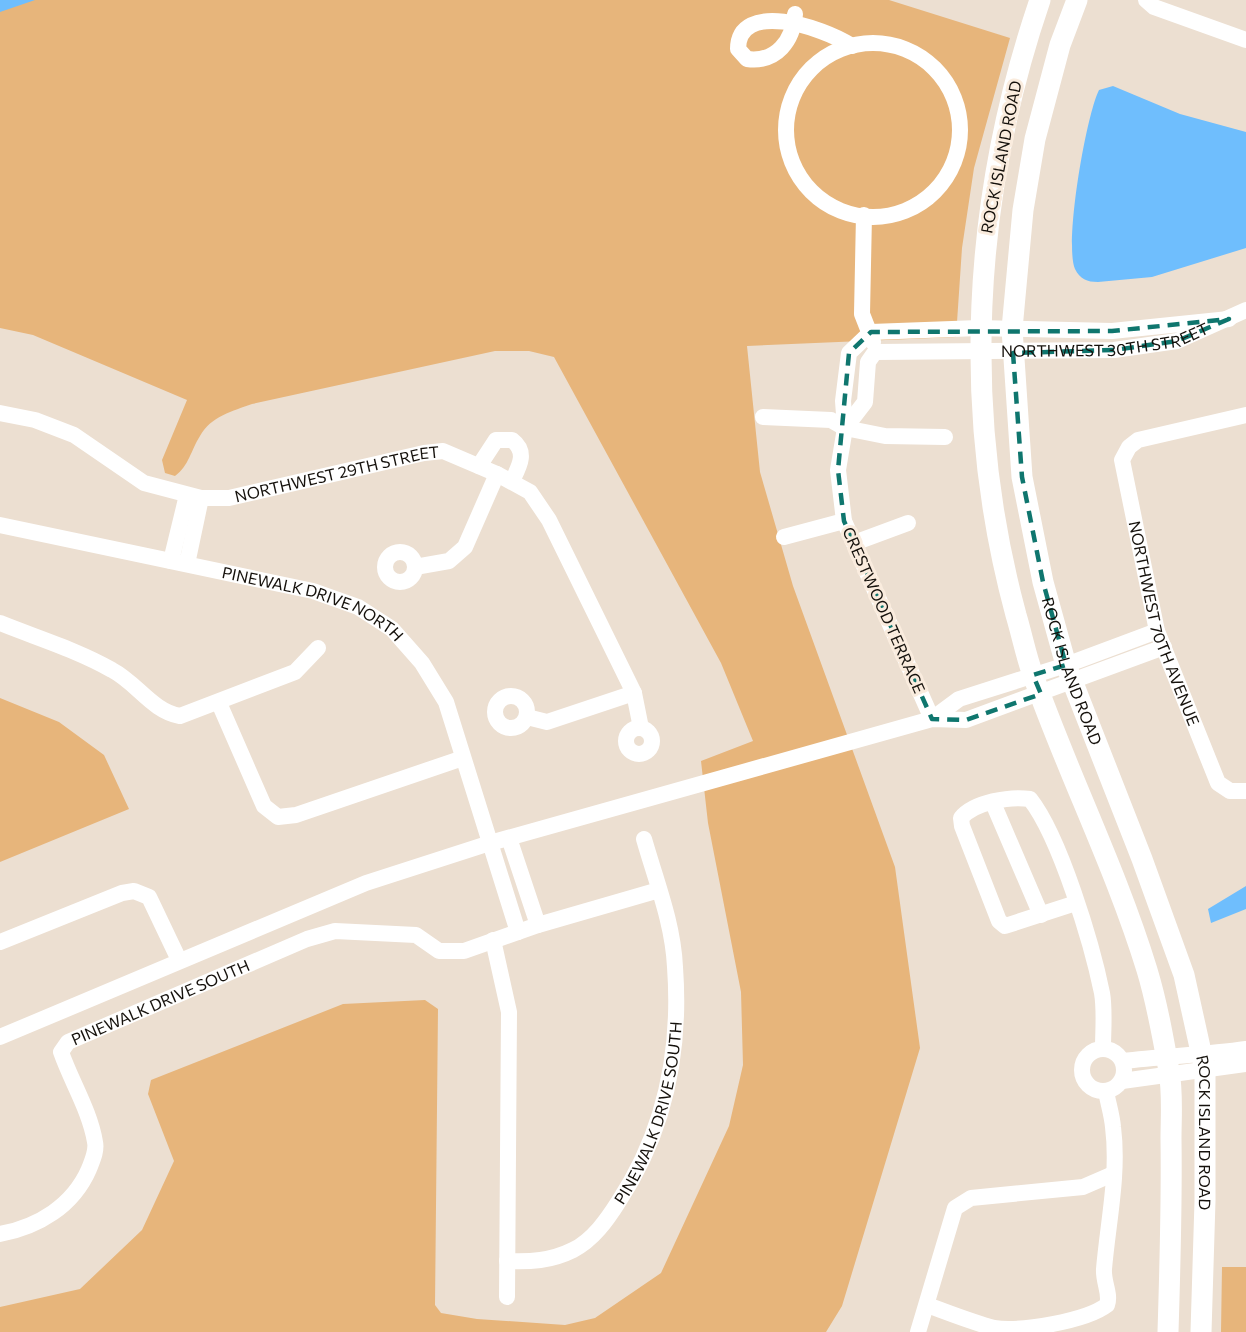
<svg xmlns="http://www.w3.org/2000/svg" width="1246" height="1332" viewBox="0 0 1246 1332" font-family="Commissioner,sans-serif">
<rect width="100%" height="100%" fill="#ecdfd1"/>
<!-- green -->
<path fill="#e7b57b" d="M 0,0 L 889,0 L 1010,38 L 974,168 L 962,248 L 956,337 L 747,346 L 760,472 L 793,586 L 895,867 L 920,1048 L 842,1306 L 826,1332 L 0,1332 L 0,1307 L 80,1289 L 142,1230 L 174,1161 L 148,1094 L 151,1080 L 343,1004 L 425,1000 L 438,1009 L 435,1305 L 441,1313 L 477,1319 L 565,1325 L 595,1318 L 661,1273 L 729,1126 L 743,1065 L 741,992 L 708,823 L 701,761 L 753,741 L 721,663 L 554,357 L 529,351 L 495,351 L 252,404 C 233,411 211,416 200,436 C 191,450 189,466 175,476 L 165,473 L 162,460 L 187,400 L 33,335 L 0,328 Z
M 0,698 L 59,722 L 104,755 L 129,809 L 0,862 Z
M 1222,1267 L 1246,1267 L 1246,1332 L 1221,1332 Z"/>
<!-- water -->
<path fill="#6fbefd" d="M 0,0 L 35,0 L 0,12 Z
M 1113,86 L 1180,114 L 1246,132 L 1246,248 L 1152,277 L 1098,282 C 1087,282 1080,279 1075,269 C 1064,244 1086,116 1099,90 Z
M 1246,886 L 1246,909 L 1211,923 L 1208,909 Z"/>
<g fill="none" stroke-linecap="round" stroke-linejoin="round">
<!-- minor -->
<g stroke="#fff" stroke-width="16">
<path d="M 1146,0 L 1154,7 L 1246,40"/>
<path d="M 795,14 C 793,40 777,63 747,59 L 738,49 C 738,0 821,26 852,46"/>
<circle cx="873" cy="130" r="87"/>
<path d="M 864,215 L 862,314 L 873,342"/>
<path id="s1" d="M 0,413 L 35,420 L 74,435 L 144,483 L 201,498 L 229,498 L 424,453 L 443,451 L 497,474 L 530,492 L 549,520 L 634,693 L 641,728"/>
<path id="s2" d="M 1246,415 L 1138,440 L 1129,447 L 1122,460 L 1157,631 L 1218,783 L 1230,791 L 1246,791"/>
<path d="M 763,417 L 831,420 L 845,428 L 885,436 L 945,437"/>
<path id="s3" d="M 845,428 L 865,402 L 868,362 L 875,352 L 1114,350 L 1177,341 L 1246,310"/>
<path d="M 479,466 L 496,440 L 512,440 C 528,452 519,467 512,481"/>
<path id="s4" d="M 0,525 L 313,591 L 358,607 L 392,629 L 422,663 L 446,702 L 518,932"/>
<path d="M 784,537 L 844,521"/>
<path d="M 854,543 L 908,523"/>
<circle cx="400" cy="567" r="15"/>
<path d="M 171,561 L 187,495"/>
<path d="M 187,564 L 201,498"/>
<path d="M 415,567 L 449,561 L 465,547 L 497,474"/>
<path d="M 0,623 C 37,638 77,650 112,670 C 137,683 152,711 180,716 L 295,672 L 318,648"/>
<circle cx="511" cy="712" r="16"/>
<path d="M 219,703 L 264,806 L 278,817 L 296,815 L 463,758"/>
<path d="M 527,717 L 547,722 L 634,693"/>
<path d="M 932,719 L 844,521 L 838,470 L 845,428 L 843,401 L 849,353 L 871,332 L 979,328 L 1112,331 L 1229,319"/>
<path d="M 932,719 L 959,699 L 1066,665 L 1157,631"/>
<circle cx="639" cy="741" r="13"/>
<path d="M 993,803 L 1041,915"/>
<path d="M 509,838 L 538,925"/>
<path d="M 1076,903 L 1005,926 L 999,921 L 962,826 L 961,818 C 974,802 1010,796 1030,799 C 1060,837 1092,944 1102,993 C 1105,1010 1103,1031 1103,1048"/>
<path d="M 493,940 L 509,1012 L 507,1297"/>
<path d="M 0,942 L 122,893 L 134,891 L 149,897 L 179,960"/>
<path d="M 0,1037 L 366,883 L 490,843 L 932,719 L 966,720 L 1164,647"/>
<circle cx="1103" cy="1070" r="21"/>
<path d="M 1123,1061 C 1164,1056 1205,1055 1246,1049"/>
<path d="M 1122,1081 L 1246,1064"/>
<path id="s5" d="M 0,1234 C 38,1227 73,1206 89,1169 C 92,1161 97,1151 95,1142 C 90,1111 71,1081 61,1052 L 68,1042 L 307,939 L 335,931 L 416,935 L 439,951 L 464,951 L 538,925 L 659,890"/>
<path id="s6" d="M 507,1261 C 530,1262 551,1261 573,1250 C 593,1240 607,1220 619,1201 C 665,1131 681,1050 675,967 C 673,923 656,881 644,839"/>
<path d="M 927,1305 C 949,1313 971,1322 994,1328 C 1021,1332 1086,1321 1107,1305 C 1111,1294 1103,1282 1104,1269 C 1108,1222 1119,1174 1113,1127 C 1112,1115 1108,1103 1106,1091"/>
<path d="M 918,1332 L 955,1208 L 971,1198 L 1083,1187 L 1113,1174"/>
</g>
<!-- major -->
<g stroke="#fff" stroke-width="21">
<path d="M 1040,0 C 972,199 961,412 1016,615 C 1022,635 1026,656 1033,675 C 1068,774 1116,869 1147,970 C 1157,1003 1163,1037 1169,1071 C 1173,1093 1171,1117 1171,1139 C 1172,1204 1170,1268 1168,1332"/>
<path id="s7" d="M 1077,0 L 1060,45 L 1035,139 L 1023,210 L 1012,329 L 1022,477 L 1043,582 L 1066,665 L 1142,859 L 1184,975 L 1205,1070 L 1205,1201 L 1201,1332"/>
</g>
</g>
<!-- marked area -->
<path fill="none" stroke="#0f766e" stroke-width="4.5" stroke-dasharray="12 8" stroke-linejoin="round" d="M 1229,319 L 1177,341 L 1114,350 L 1013,353 L 1022,477 L 1043,582 L 1066,665 L 1033,675 L 1041,694 L 966,720 L 932,719 L 844,521 L 838,470 L 849,353 L 871,332 L 1112,331 Z"/>
<g text-anchor="middle" stroke-width="6" stroke-linejoin="round" paint-order="stroke">
<!-- street labels -->
<g font-size="16" fill="#15110c" stroke="#faecde">
<text transform="translate(1001 157) rotate(-79)" y="6">ROCK ISLAND ROAD</text>
<text dy="6" stroke="none"><textPath href="#s3" startOffset="316">NORTHWEST 30TH STREET</textPath></text>
<text dy="6" stroke="none"><textPath href="#s1" startOffset="360">NORTHWEST 29TH STREET</textPath></text>
<text dy="6" stroke="none"><textPath href="#s4" startOffset="324">PINEWALK DRIVE NORTH</textPath></text>
<text transform="translate(884 610) rotate(66)" y="6">CRESTWOOD TERRACE</text>
<text dy="6" stroke="none"><textPath href="#s2" startOffset="306">NORTHWEST 70TH AVENUE</textPath></text>
<text dy="6" stroke="none"><textPath href="#s7" startOffset="686">ROCK ISLAND ROAD</textPath></text>
<text dy="6" stroke="none"><textPath href="#s5" startOffset="352">PINEWALK DRIVE SOUTH</textPath></text>
<text dy="6" stroke="none"><textPath href="#s6" startOffset="230">PINEWALK DRIVE SOUTH</textPath></text>
<text dy="6" stroke="none"><textPath href="#s7" startOffset="1170">ROCK ISLAND ROAD</textPath></text>
</g>
</g>
</svg>
